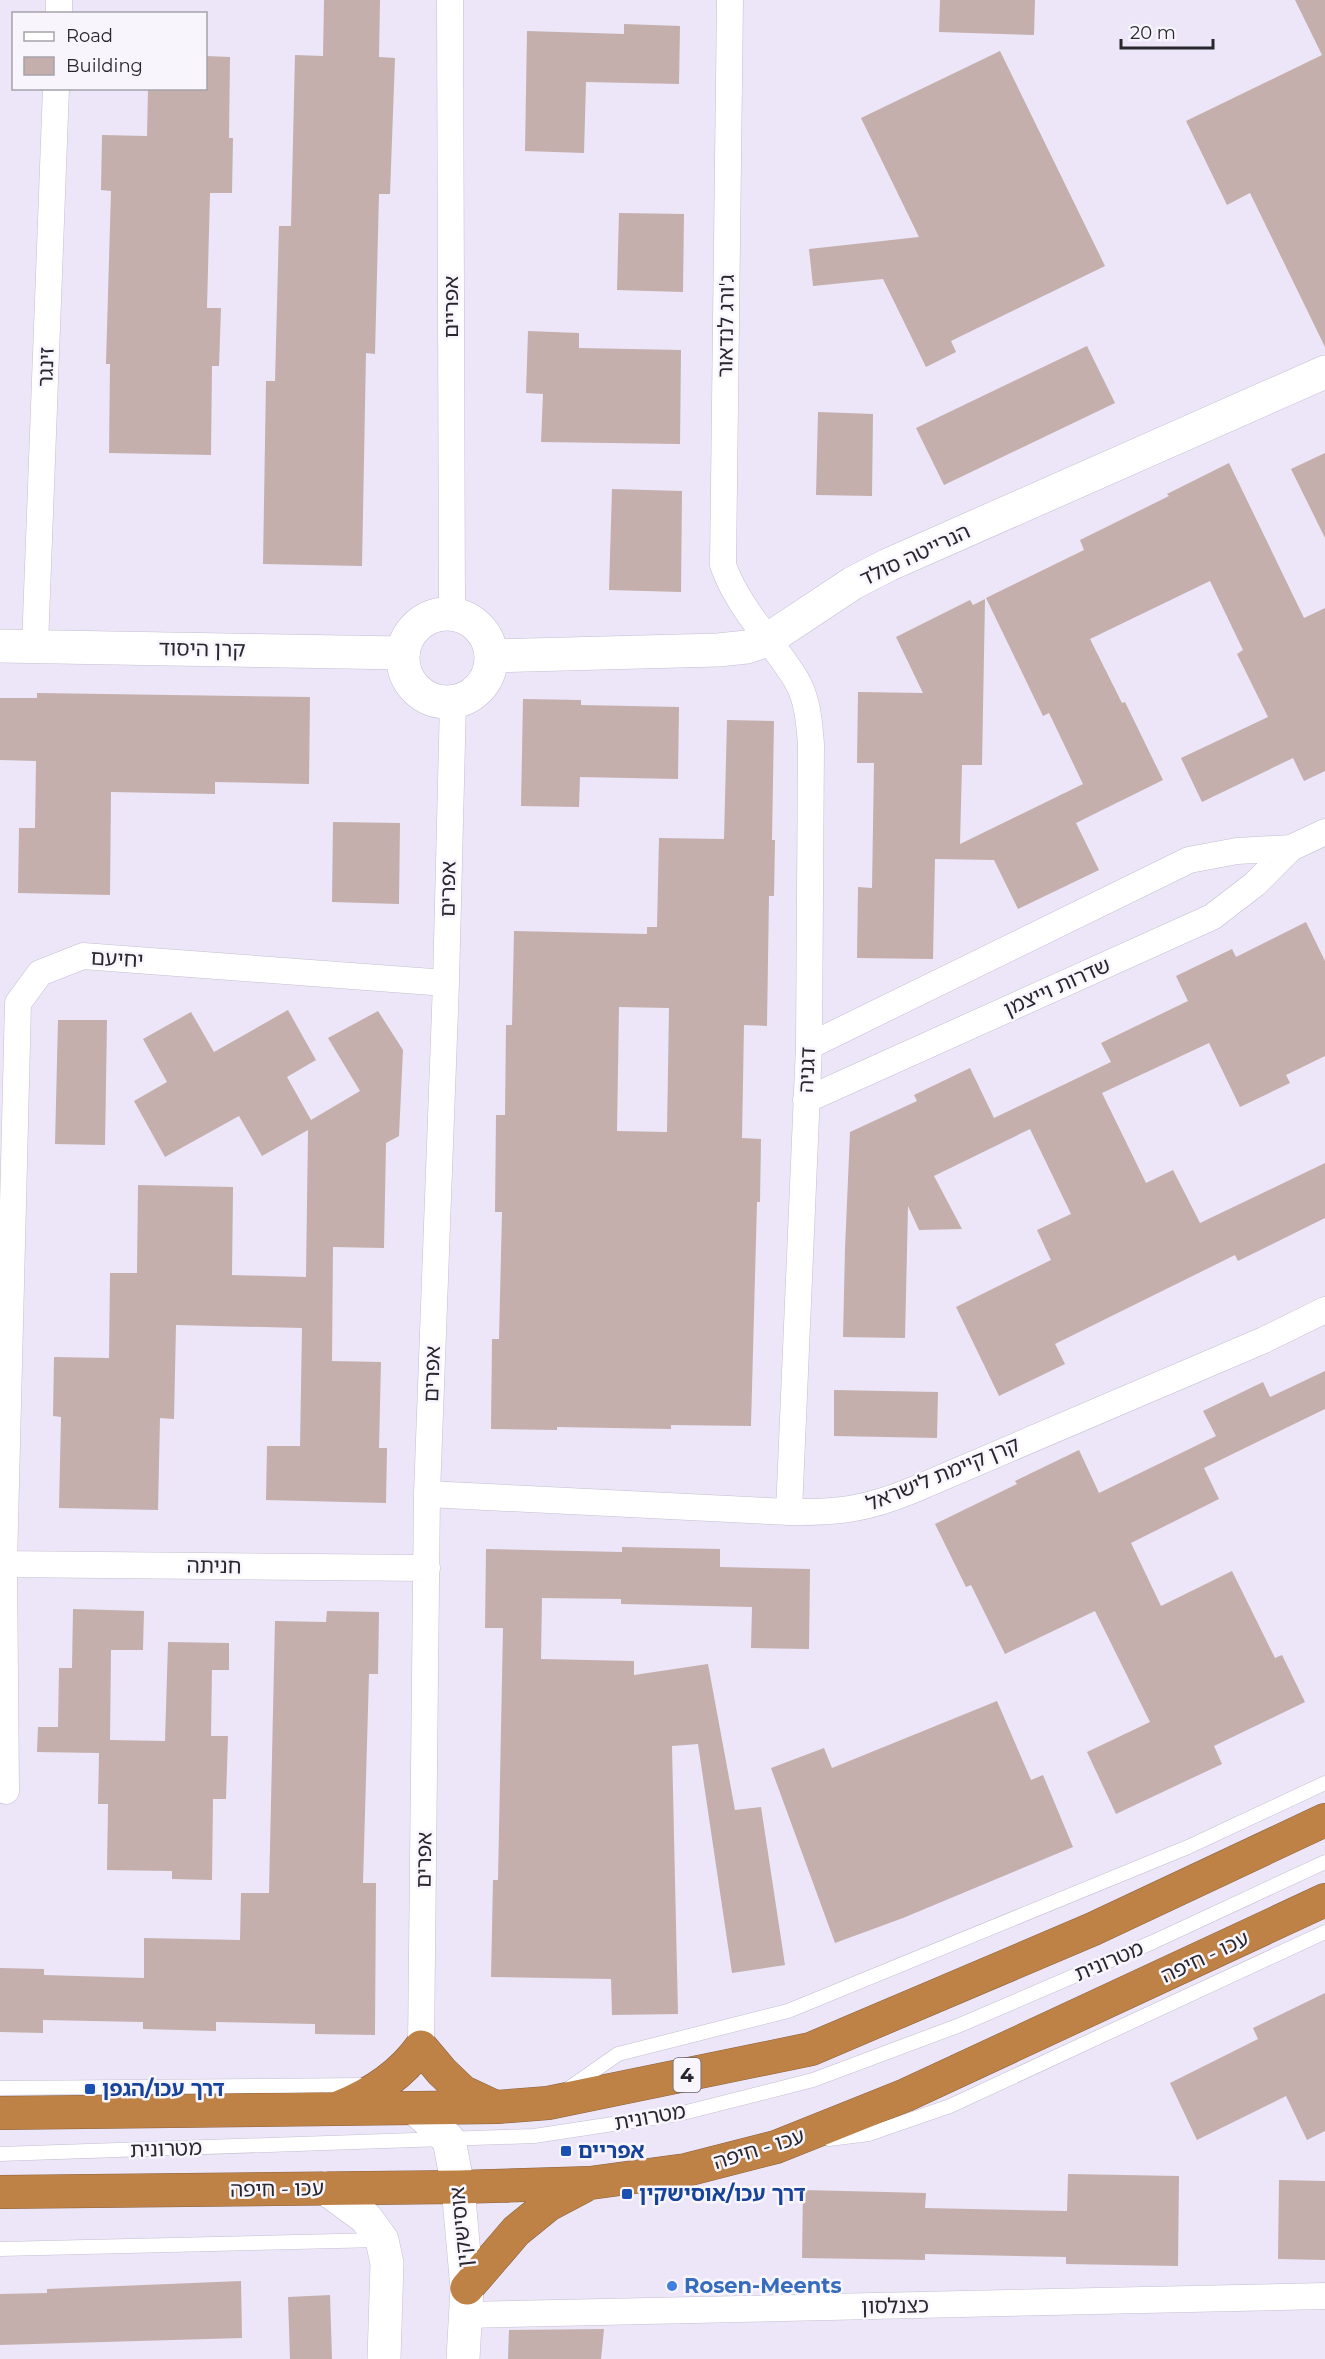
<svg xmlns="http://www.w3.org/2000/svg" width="1325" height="2359" viewBox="0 0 1325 2359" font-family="Montserrat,'Noto Sans Hebrew',sans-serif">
<rect width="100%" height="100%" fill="#ece6f8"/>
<!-- building -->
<path fill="#c4afac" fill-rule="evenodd" d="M 324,0 L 380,0 L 379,57 L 395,58 L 390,194 L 379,194 L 375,354 L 366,353 L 362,566 L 263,564 L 266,381 L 275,381 L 279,226 L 291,226 L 295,55 L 323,56 Z
M 940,0 L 1035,0 L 1034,35 L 939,32 Z
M 1295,0 L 1325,0 L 1325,347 L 1250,193 L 1227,205 L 1186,121 L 1322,55 Z
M 624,24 L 680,26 L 679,84 L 586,82 L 584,153 L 525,151 L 527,31 L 624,34 Z
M 1000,51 L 1105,266 L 951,341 L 956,352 L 926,367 L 883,279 L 813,286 L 809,249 L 919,237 L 861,118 Z
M 206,56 L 230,57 L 229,138 L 233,138 L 232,193 L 210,193 L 207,308 L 221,308 L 219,366 L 212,366 L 211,455 L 109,453 L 110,364 L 106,364 L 111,191 L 101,190 L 102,135 L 147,136 L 148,88 L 206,88 Z
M 619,213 L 684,214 L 683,292 L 617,290 Z
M 528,331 L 579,333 L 579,348 L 681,350 L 680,444 L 541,442 L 543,394 L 526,393 Z
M 1087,346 L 1115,403 L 944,485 L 916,428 Z
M 818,412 L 873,414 L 872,496 L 816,495 Z
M 1325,453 L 1325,538 L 1291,469 Z
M 1229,463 L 1304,618 L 1325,608 L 1325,771 L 1304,781 L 1293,758 L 1202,802 L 1181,758 L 1268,717 L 1237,654 L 1243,650 L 1210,581 L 1090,639 L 1122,703 L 1125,702 L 1163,780 L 1076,823 L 1099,870 L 1018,909 L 994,860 L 935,859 L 933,959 L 857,958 L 858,887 L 872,888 L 874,763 L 857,763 L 858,692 L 923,693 L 896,637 L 970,600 L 973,605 L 985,599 L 982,765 L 962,765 L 960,844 L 1083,784 L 1049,713 L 1043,716 L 986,598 L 1084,550 L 1080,540 L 1169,496 L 1167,494 Z
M 612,489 L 682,491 L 681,592 L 609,590 Z
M 37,693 L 310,697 L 309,784 L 215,782 L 215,794 L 111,792 L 110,895 L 18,893 L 19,828 L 35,828 L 36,761 L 0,760 L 0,698 L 37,698 Z
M 523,699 L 581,700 L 581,705 L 679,707 L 678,779 L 580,777 L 579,807 L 521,806 Z
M 727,720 L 774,721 L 772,840 L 775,840 L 774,896 L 769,896 L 767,1026 L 744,1025 L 742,1138 L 761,1139 L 760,1202 L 757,1202 L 751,1426 L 671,1425 L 671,1429 L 557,1427 L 557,1430 L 491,1429 L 492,1339 L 499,1339 L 502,1212 L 495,1212 L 496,1115 L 505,1115 L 506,1025 L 512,1025 L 514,931 L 647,934 L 647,927 L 657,927 L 659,838 L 724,839 ZM 619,1007 L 669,1008 L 667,1132 L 617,1131 Z
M 333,822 L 400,823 L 399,904 L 332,902 Z
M 1306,922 L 1325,961 L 1325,1056 L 1286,1075 L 1290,1083 L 1240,1107 L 1209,1043 L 1102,1093 L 1146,1183 L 1173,1170 L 1200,1223 L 1325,1163 L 1325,1218 L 1238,1261 L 1235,1255 L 1055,1344 L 1065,1364 L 999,1396 L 956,1307 L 1051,1260 L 1037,1230 L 1071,1214 L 1030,1129 L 934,1176 L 962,1229 L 919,1230 L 908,1206 L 905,1338 L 843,1337 L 845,1249 L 850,1132 L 917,1101 L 914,1095 L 970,1068 L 994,1118 L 1111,1062 L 1101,1043 L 1188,1001 L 1176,976 L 1232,949 L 1236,957 Z
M 288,1010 L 316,1060 L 287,1077 L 311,1120 L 360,1091 L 328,1038 L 378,1011 L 403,1050 L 399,1136 L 386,1143 L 384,1248 L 333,1247 L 332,1361 L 381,1362 L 379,1448 L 387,1448 L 386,1503 L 266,1500 L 267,1446 L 300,1446 L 302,1328 L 176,1325 L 174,1419 L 160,1418 L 158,1510 L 59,1508 L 61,1417 L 53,1416 L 54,1357 L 109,1358 L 110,1273 L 137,1273 L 138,1185 L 233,1187 L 232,1275 L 306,1277 L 308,1130 L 262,1156 L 239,1116 L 165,1157 L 134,1101 L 167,1082 L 143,1039 L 191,1012 L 214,1052 Z
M 58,1020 L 107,1020 L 105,1145 L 55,1144 Z
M 1325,1371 L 1325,1409 L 1204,1468 L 1219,1499 L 1131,1543 L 1161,1606 L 1232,1571 L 1275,1658 L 1282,1655 L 1305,1702 L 1214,1746 L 1222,1764 L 1116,1814 L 1087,1752 L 1150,1722 L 1095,1611 L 1005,1654 L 971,1585 L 966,1587 L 935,1524 L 1017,1484 L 1015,1481 L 1079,1450 L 1099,1493 L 1216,1436 L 1203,1411 L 1263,1382 L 1270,1397 Z
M 834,1390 L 938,1392 L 937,1438 L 834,1436 Z
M 622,1547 L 720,1549 L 720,1567 L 810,1569 L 809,1649 L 751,1648 L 752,1607 L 621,1604 L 621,1599 L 542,1598 L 541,1659 L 634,1661 L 634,1675 L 708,1664 L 735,1810 L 761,1807 L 785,1965 L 732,1973 L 698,1744 L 672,1746 L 678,2014 L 612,2015 L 611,1979 L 491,1977 L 493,1880 L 498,1880 L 503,1628 L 485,1628 L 486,1549 L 622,1552 Z
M 73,1609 L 144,1611 L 143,1650 L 111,1650 L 110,1740 L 165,1741 L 168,1642 L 229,1643 L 229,1670 L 212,1670 L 211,1736 L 228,1736 L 226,1799 L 213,1799 L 212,1880 L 172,1879 L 172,1871 L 107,1870 L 108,1804 L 98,1804 L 99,1753 L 37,1752 L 38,1727 L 58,1727 L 59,1668 L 72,1668 Z
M 327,1611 L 379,1612 L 378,1674 L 369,1674 L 363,1883 L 376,1883 L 375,2035 L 315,2034 L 315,2024 L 216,2022 L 216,2031 L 143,2029 L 143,2022 L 43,2020 L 43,2033 L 0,2032 L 0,1968 L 44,1969 L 44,1975 L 144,1978 L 144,1938 L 240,1940 L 241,1893 L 269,1893 L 275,1621 L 326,1622 Z
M 997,1701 L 1031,1780 L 1043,1775 L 1073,1847 L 903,1918 L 835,1943 L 771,1768 L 824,1748 L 832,1768 Z
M 1325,1993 L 1325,2131 L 1307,2140 L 1286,2096 L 1197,2140 L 1170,2083 L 1258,2039 L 1253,2028 Z
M 1068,2174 L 1179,2176 L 1178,2266 L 1066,2264 L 1066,2257 L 925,2254 L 925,2260 L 802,2258 L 803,2190 L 926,2193 L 925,2208 L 1067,2211 Z
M 1279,2180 L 1325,2181 L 1325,2260 L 1278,2259 Z
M 241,2281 L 242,2338 L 0,2345 L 0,2294 L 47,2293 L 47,2289 Z
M 330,2295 L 332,2359 L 290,2359 L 288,2297 Z
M 604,2329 L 601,2359 L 508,2359 L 509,2330 Z"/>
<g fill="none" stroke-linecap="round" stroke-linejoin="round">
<defs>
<path id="lane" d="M 0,2088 L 365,2085
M 568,2089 L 618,2054 L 788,2011 L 1188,1847 L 1325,1783
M 829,2139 L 869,2134 L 950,2106 L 1325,1932
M 0,2154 L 534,2136 L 679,2114 L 813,2080 L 960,2025 L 1153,1942 L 1325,1862
M 0,2249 L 379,2240"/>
<path id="street" d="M 450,0 L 452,615
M 730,0 L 723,565 C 739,610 773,641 797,681 C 808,701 809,722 811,744 L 809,1046 L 789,1512
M 59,14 L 59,0
M 35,646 L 56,88
M 809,1046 L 1189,860 L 1237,851 L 1291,848 L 1325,832
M 806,1100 L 1212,917 L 1255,884 L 1291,848
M 427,1494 L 789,1512 C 838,1513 867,1509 913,1490 L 1264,1340 L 1325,1310
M 0,1564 L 427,1568
M 6,1791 L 4,1564 L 18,1003 L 40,973 L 83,956 L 446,983
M 421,2047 L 427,1494 L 446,983 L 453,702
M 465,2315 L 1325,2296"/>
<path id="secondary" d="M403 658a44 44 0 1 1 88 0a44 44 0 1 1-88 0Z
M 0,646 L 403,653
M 491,656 L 718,650 L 747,647 L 767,640 L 853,583 L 888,565 L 1325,372
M 416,2109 L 449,2140 L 458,2187 L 467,2288 L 463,2359
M 325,2188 L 366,2218 L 382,2240 L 387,2263 L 384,2359"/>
<path id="highway" d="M 340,2107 C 372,2094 401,2075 421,2047 L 442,2072 L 463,2092 L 495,2107
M 0,2113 L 497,2107 L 548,2103 L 811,2049 L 1093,1929 L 1325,1820
M 0,2192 L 458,2187 L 590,2183 L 686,2170 L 776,2147 L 906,2095 L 1325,1900
M 467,2288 L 516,2231 L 548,2205 L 584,2186"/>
</defs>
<!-- lane casing -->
<use href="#lane" stroke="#c4bed0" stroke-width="15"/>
<!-- street casing -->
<use href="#street" stroke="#c4bed0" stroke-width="27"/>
<!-- secondary casing -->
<use href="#secondary" stroke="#c4bed0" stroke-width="34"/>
<!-- highway casing -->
<use href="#highway" stroke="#8a623e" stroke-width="34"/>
<!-- lane -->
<use href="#lane" stroke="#fff" stroke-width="14"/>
<!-- street -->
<use href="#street" stroke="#fff" stroke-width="26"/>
<!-- secondary -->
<use href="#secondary" stroke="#fff" stroke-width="33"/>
<!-- highway -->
<use href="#highway" stroke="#bf8246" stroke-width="33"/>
</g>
<!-- markers -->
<g fill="#1a4fb4" stroke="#f8f5fd" stroke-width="2">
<rect x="84" y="2083" width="12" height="12" rx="3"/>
<rect x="560" y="2145" width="12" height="12" rx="3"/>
<rect x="621" y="2188" width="12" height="12" rx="3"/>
</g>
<circle fill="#3f7fe0" stroke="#f8f5fd" stroke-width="2" cx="672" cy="2286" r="6"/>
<g text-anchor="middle" stroke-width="5" stroke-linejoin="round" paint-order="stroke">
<!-- shield labels -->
<rect fill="#f8f5fd" stroke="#67656c" stroke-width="1.5" x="673.5" y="2058" width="27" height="34" rx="4.5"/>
<g font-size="20" font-weight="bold" fill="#29272e">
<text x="687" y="2082">4</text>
</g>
<!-- street labels -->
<g font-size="21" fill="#29272e" stroke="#f8f5fd">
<text transform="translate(451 307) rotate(-90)" y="7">אפריים</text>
<text transform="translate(726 326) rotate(-89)" y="7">ג'ורג לנדאור</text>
<text transform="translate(46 367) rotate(-88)" y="7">זינגר</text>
<text transform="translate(915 555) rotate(-25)" y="7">הנרייטה סולד</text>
<text transform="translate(202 649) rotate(1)" y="7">קרן היסוד</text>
<text transform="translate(448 889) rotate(-89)" y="7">אפרים</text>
<text transform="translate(117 959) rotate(3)" y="7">יחיעם</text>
<text transform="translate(1057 987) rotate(-24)" y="7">שדרות וייצמן</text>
<text transform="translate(807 1070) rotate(-87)" y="7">דגניה</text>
<text transform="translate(432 1374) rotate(-88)" y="7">אפרים</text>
<text transform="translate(943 1474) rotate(-22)" y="7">קרן קיימת לישראל</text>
<text transform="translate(214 1566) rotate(1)" y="7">חניתה</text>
<text transform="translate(424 1860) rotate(-89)" y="7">אפרים</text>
<text transform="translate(1205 1957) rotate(-25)" y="7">עכו - חיפה</text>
<text transform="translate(1109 1961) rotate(-23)" y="7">מטרונית</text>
<text transform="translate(650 2117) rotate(-10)" y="7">מטרונית</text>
<text transform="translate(166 2149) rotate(-2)" y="7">מטרונית</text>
<text transform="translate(759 2149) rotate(-17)" y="7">עכו - חיפה</text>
<text transform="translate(277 2189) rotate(-1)" y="7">עכו - חיפה</text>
<text transform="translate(461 2227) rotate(-96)" y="7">אוסישקין</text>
<text transform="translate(895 2306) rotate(-1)" y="7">כצנלסון</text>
</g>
<!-- transit labels -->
<g font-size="21" font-weight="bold" fill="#164399" stroke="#f8f5fd" text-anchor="start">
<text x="102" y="2096">דרך עכו/הגפן</text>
<text x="578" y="2158">אפריים</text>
<text x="639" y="2201">דרך עכו/אוסישקין</text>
</g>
<!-- shop labels -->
<g font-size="21" font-weight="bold" fill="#366cbe" stroke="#f8f5fd" text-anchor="start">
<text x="684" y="2293">Rosen-Meents</text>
</g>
</g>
<!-- legend -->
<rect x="12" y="12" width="195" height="78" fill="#f8f5fd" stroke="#a5a3aa" stroke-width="1.5"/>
<rect x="24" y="32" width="30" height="9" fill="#ffffff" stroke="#a5a3aa" stroke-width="1.5"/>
<text x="66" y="42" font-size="18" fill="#29272e">Road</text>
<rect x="24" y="57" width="30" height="18" fill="#c4afac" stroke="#a5a3aa" stroke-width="1.5"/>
<text x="66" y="72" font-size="18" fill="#29272e">Building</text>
<!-- scale -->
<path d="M1121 39v9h92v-9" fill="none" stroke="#29272e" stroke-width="3"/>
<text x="1130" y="39" font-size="18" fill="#29272e" stroke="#f8f5fd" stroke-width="4.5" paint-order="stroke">20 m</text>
</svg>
